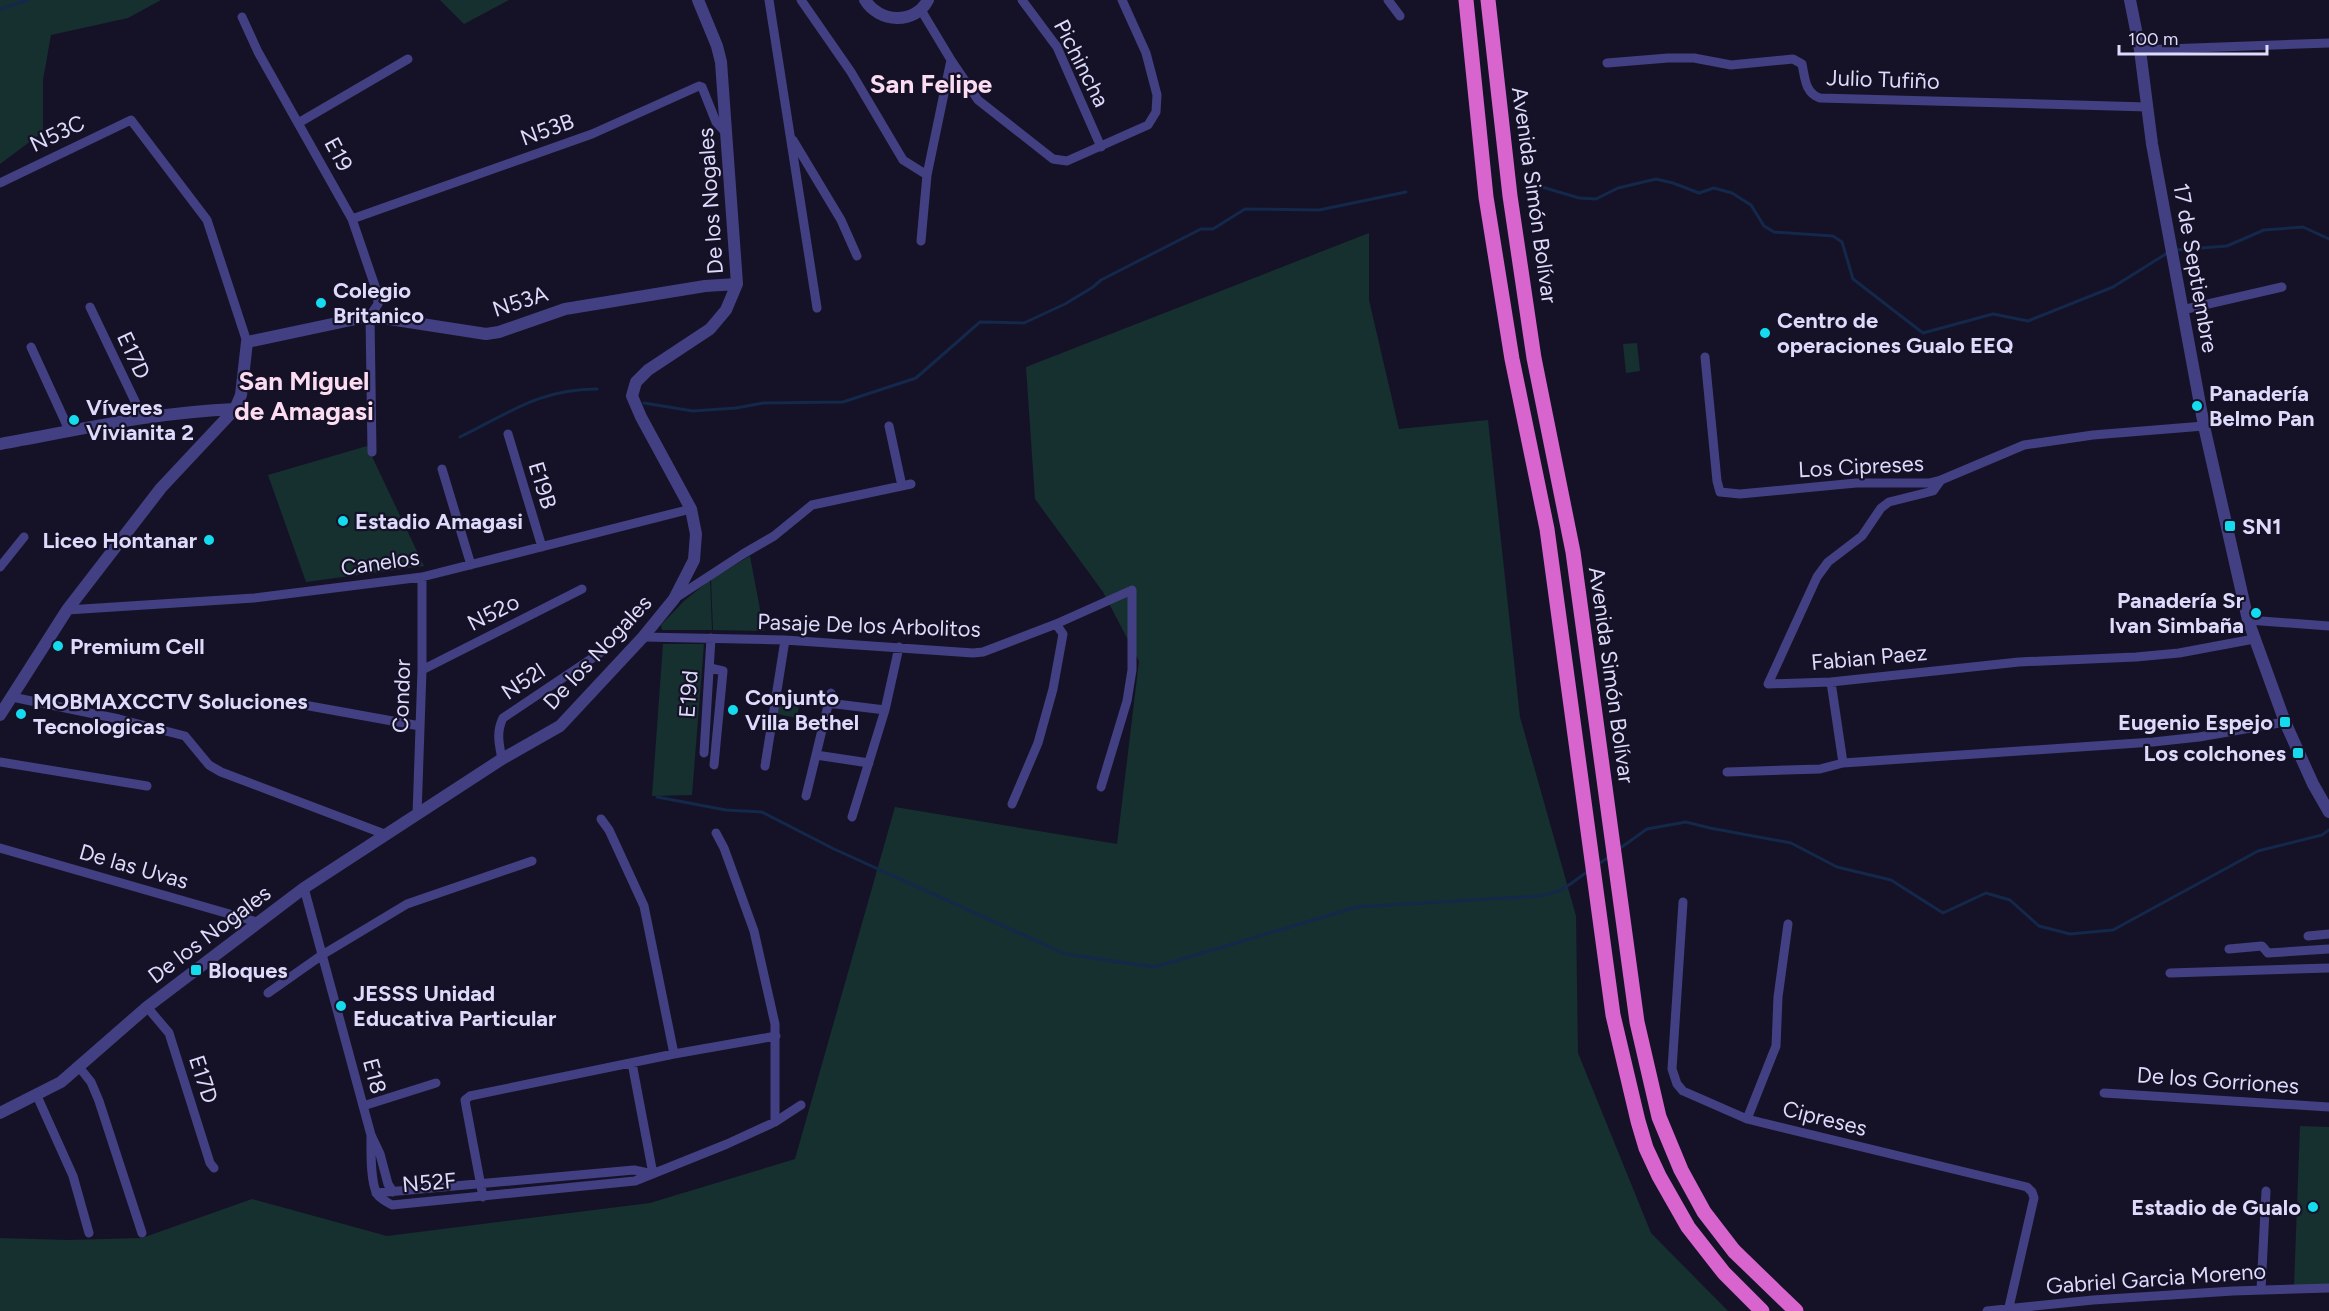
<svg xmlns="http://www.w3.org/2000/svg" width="2329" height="1311" viewBox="0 0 2329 1311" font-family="Figtree,sans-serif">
<rect width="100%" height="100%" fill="#151227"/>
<!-- green -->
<path fill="#15302f" d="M 0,0 L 161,0 L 128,18 L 51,35 L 43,80 L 43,132 L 0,164 Z
M 440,0 L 509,0 L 464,24 Z
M 1369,233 L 1369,300 L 1399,429 L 1488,420 L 1520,717 L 1576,916 L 1578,1053 L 1651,1233 L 1728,1311 L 0,1311 L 0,1238 L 67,1240 L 142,1238 L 252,1199 L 387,1236 L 650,1203 L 795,1159 L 895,807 L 1117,844 L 1139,661 L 1103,592 L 1035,499 L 1026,367 Z
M 1637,343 L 1640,371 L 1626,373 L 1623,344 Z
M 367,446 L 424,566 L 306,582 L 268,475 Z
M 750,556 L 764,631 L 713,630 L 711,579 Z
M 710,580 L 712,630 L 662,630 L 661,625 L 684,601 Z
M 663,644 L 704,644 L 692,795 L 652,796 Z
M 781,701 L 799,704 L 797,718 L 777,714 Z
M 2300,1126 L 2329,1127 L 2329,1287 L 2294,1286 Z"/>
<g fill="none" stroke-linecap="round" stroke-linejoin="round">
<!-- stream -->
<path stroke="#13284a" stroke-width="3" d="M 0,9 L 28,0
M 1542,187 L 1579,198 L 1596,199 L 1618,188 L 1656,179 L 1673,183 L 1699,193 L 1714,188 L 1732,193 L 1751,205 L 1764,226 L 1774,232 L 1833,236 L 1842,242 L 1853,279 L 1923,333 L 1993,314 L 2028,321 L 2113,287 L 2169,252
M 2175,250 L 2227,246 L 2264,230 L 2303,227 L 2329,239
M 644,403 L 693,411 L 736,408 L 763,403 L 843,402 L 916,378 L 980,322 L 1024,323 L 1065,304 L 1093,287 L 1101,280 L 1201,229 L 1213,229 L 1245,209 L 1319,210 L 1406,192
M 460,437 C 509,413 540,389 597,389
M 657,797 L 726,810 L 762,812 L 834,849 L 1065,954 L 1155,967 L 1357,907 L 1540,896 L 1562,890 L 1587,872
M 1619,849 L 1647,829 L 1686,822 L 1710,828 L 1791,843 L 1837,867 L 1891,880 L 1943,913 L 1986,893 L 2010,900 L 2039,926 L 2070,934 L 2113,930 L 2258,851 L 2322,835 L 2329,830
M 1597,865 L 1609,857"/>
<!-- minor -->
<path stroke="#424082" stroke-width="9" d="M 769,0 L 817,308
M 801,0 L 851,72 L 903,160 L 927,175
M 1022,0 L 1057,47 L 1101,147
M 1388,0 L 1400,16
M 921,10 L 951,60 L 978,100 L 1053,159 L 1067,161 L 1148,125 L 1156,112 L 1157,95 L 1146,53 L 1122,0
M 242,17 L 258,52 L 352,219 L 377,292 L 378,304 L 370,316 L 372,452
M 2140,50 L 2329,43
M 1607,63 L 1668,58 L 1694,58 L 1731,65 L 1793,59 L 1802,64 C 1805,78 1805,93 1820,98 L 2148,107
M 300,122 L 408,59
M 793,140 L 841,220 L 857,256
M 0,183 L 131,120 L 207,220 L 247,342
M 352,219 L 592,134 L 699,86 L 702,87 L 716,122 L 726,133
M 921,241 L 927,175 L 951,60
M 90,307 L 143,418
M 2182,310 L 2282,287
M 31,347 L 70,432
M 1705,357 L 1717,481 L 1720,492 L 1740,494 L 1856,483 L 1929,483 L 1941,480 L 2024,445 L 2093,435 L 2204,426
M 889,426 L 902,486
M 508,434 L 542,547
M 442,469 L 471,565
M 1941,480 L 1933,491 L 1889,502 L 1881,508 L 1862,536 L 1828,562 L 1817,577 L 1768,684 L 1831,682 L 2019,662 L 2136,657 L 2179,653 L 2254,639
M 0,567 L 24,537
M 674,599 L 743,554 L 774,536 L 812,505 L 911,484
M 67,610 L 254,598 L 422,577 L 691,509
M 2248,620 L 2329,626
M 643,637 L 785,640 L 973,653 L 983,652 L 1056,624 L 1132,590 L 1132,670 L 1127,701 L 1101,787
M 710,668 L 723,671 L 714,765
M 422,670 L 582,589
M 1831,682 L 1843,763
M 12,697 L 119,719 L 185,736 L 209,765 L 221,772 L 387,835
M 828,703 L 885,710
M 304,705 L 420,726
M 704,753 L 711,638
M 816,755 L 869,763
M 502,759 C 499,744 496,732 503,718 L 600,653
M 0,762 L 147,786
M 765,766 L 785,640
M 1727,772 L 1820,769 L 1843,763 L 2153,742 L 2199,737 L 2285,722
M 806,796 L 831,693
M 1012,804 L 1038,743 L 1053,689 L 1063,634 L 1056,624
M 417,815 L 422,670 L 422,577
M 852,817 L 885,710 L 899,647
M 601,819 L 609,830 L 644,906 L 674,1054
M 716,833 L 724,848 L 754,931 L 775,1024 L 775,1122
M 0,848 L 257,922
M 304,888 L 371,1135 L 380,1154 L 388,1184 L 393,1192
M 1683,902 L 1672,1069 L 1677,1084 L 1683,1091 L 1747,1119 L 2027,1187 L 2032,1192 L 2034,1198 L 2009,1307
M 2308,936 L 2329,934
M 2229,949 L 2262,946 L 2268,953 L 2329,949
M 2170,973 L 2329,968
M 268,993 L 322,955 L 407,904 L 532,861
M 147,1007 L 169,1033 L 210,1163 L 214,1168
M 632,1063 L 653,1174
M 79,1067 L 91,1082 L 99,1101 L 142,1233
M 2104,1093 L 2329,1107
M 37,1096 L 73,1176 L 89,1233
M 363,1106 L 436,1083
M 1747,1119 L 1776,1046 L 1778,997 L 1788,924
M 371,1135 C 371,1150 370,1181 377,1194 C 380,1199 387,1202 392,1205 L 635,1181 L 727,1144 L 775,1122 L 801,1105
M 376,1193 L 634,1170 L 653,1174
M 483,1197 L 466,1106 L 465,1100 L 470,1096 L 674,1054 L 776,1036
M 2261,1290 L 2266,1191
M 1987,1311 L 2093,1300 L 2233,1291 L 2329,1288"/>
<!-- tertiary -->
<path stroke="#424082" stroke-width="12" d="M 865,0 C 879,23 915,25 928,0
M 2130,0 L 2140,50 L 2152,144 L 2204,426 L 2248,620 L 2285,722 L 2313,784 L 2329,812
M 0,444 C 78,430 156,412 235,409
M 0,715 L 67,610 L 161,488 L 235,409 L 241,395 L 247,342 L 370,316 L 486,334 L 499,332 L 565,309 L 705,286 L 737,284
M 0,1113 L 61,1082 L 147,1007 L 304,888 L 502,759 L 560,726 L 643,637 L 674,599 L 694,560 L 696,534 L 691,509 L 641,417 L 632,396 L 636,382 L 648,370 L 710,329 L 726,310 L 737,284 L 721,62 L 717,46 L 698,0"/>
<!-- trunk -->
<path stroke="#d864ce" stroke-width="15" d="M 1466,0 L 1486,197 L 1512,359 L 1547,529 L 1613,1015 L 1638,1121 L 1646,1148 L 1659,1176 L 1688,1227 L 1724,1273 L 1762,1311
M 1488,0 L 1510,196 L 1534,358 L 1573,552 L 1637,1022 L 1659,1117 L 1681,1170 L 1704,1212 L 1734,1251 L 1796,1311"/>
</g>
<!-- markers -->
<g fill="#14dcee" stroke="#151227" stroke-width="2">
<circle cx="321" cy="303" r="6"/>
<circle cx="1765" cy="333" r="6"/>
<circle cx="2197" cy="406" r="6"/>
<circle cx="74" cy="420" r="6"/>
<circle cx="343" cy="521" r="6"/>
<rect x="2224" y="520" width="12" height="12" rx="3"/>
<circle cx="209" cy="540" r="6"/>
<circle cx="2256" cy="613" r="6"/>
<circle cx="58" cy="646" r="6"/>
<circle cx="733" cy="710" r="6"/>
<circle cx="21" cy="714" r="6"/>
<rect x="2279" y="716" width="12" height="12" rx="3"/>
<rect x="2292" y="747" width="12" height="12" rx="3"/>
<rect x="190" y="964" width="12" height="12" rx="3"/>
<circle cx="341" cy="1006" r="6"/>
<circle cx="2313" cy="1207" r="6"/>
</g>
<g text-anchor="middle" stroke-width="4.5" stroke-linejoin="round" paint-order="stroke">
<!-- street labels -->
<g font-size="22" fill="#dddafc" stroke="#151227">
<text transform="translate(1082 63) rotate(63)" y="8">Pichincha</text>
<text transform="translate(1883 79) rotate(2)" y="8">Julio Tufiño</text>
<text transform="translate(547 129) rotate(-20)" y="8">N53B</text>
<text transform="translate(57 133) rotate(-25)" y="8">N53C</text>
<text transform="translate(339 154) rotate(62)" y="8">E19</text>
<text transform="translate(1535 195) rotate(82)" y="8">Avenida Simón Bolívar</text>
<text transform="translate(710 201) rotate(-94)" y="8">De los Nogales</text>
<text transform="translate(2196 268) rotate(80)" y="8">17 de Septiembre</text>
<text transform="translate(520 301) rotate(-18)" y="8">N53A</text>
<text transform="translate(134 355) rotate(65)" y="8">E17D</text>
<text transform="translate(1861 466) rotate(-3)" y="8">Los Cipreses</text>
<text transform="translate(543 485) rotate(73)" y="8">E19B</text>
<text transform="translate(380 562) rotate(-8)" y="8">Canelos</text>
<text transform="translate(493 612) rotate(-27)" y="8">N52o</text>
<text transform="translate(869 625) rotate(2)" y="8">Pasaje De los Arbolitos</text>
<text transform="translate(597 652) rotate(-47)" y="8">De los Nogales</text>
<text transform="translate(1869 657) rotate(-5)" y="8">Fabian Paez</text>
<text transform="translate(1612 675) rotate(82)" y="8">Avenida Simón Bolívar</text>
<text transform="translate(523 681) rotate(-34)" y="8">N52l</text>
<text transform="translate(688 694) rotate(-86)" y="8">E19d</text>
<text transform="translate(401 696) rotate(-88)" y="8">Condor</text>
<text transform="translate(134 866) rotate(16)" y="8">De las Uvas</text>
<text transform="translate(209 934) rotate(-37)" y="8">De los Nogales</text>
<text transform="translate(375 1076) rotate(75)" y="8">E18</text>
<text transform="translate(204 1079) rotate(72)" y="8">E17D</text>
<text transform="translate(2218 1080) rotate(4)" y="8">De los Gorriones</text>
<text transform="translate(1825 1118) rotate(14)" y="8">Cipreses</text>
<text transform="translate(429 1182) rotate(-5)" y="8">N52F</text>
<text transform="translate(2156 1278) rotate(-4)" y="8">Gabriel Garcia Moreno</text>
</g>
<!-- poi labels -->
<g font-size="22" font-weight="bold" fill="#dddafc" stroke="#151227" text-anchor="start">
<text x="333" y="298">Colegio<tspan x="333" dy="25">Britanico</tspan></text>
<text x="1777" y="328">Centro de<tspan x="1777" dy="25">operaciones Gualo EEQ</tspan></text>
<text x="2209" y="401">Panadería<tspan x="2209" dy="25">Belmo Pan</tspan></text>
<text x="86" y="415">Víveres<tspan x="86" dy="25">Vivianita 2</tspan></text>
<text x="355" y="529">Estadio Amagasi</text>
<text x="2242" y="534">SN1</text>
<text x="197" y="548" text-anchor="end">Liceo Hontanar</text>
<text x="2244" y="608" text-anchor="end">Panadería Sr<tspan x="2244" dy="25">Ivan Simbaña</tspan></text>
<text x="70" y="654">Premium Cell</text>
<text x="745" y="705">Conjunto<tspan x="745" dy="25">Villa Bethel</tspan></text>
<text x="33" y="709">MOBMAXCCTV Soluciones<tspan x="33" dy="25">Tecnologicas</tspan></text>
<text x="2273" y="730" text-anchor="end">Eugenio Espejo</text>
<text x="2286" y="761" text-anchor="end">Los colchones</text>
<text x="208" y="978">Bloques</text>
<text x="353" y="1001">JESSS Unidad<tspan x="353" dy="25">Educativa Particular</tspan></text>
<text x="2301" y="1215" text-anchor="end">Estadio de Gualo</text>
</g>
<!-- quarter labels -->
<g font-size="26" font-weight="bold" fill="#fcdcf1" stroke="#151227">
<text x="931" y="93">San Felipe</text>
<text x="304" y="390">San Miguel<tspan x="304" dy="30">de Amagasi</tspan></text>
</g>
</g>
<!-- scale -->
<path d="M2119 45v9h148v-9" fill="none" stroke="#dddafc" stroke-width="3"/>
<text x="2128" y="45" font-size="18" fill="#dddafc" stroke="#151227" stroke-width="4.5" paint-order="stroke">100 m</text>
</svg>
